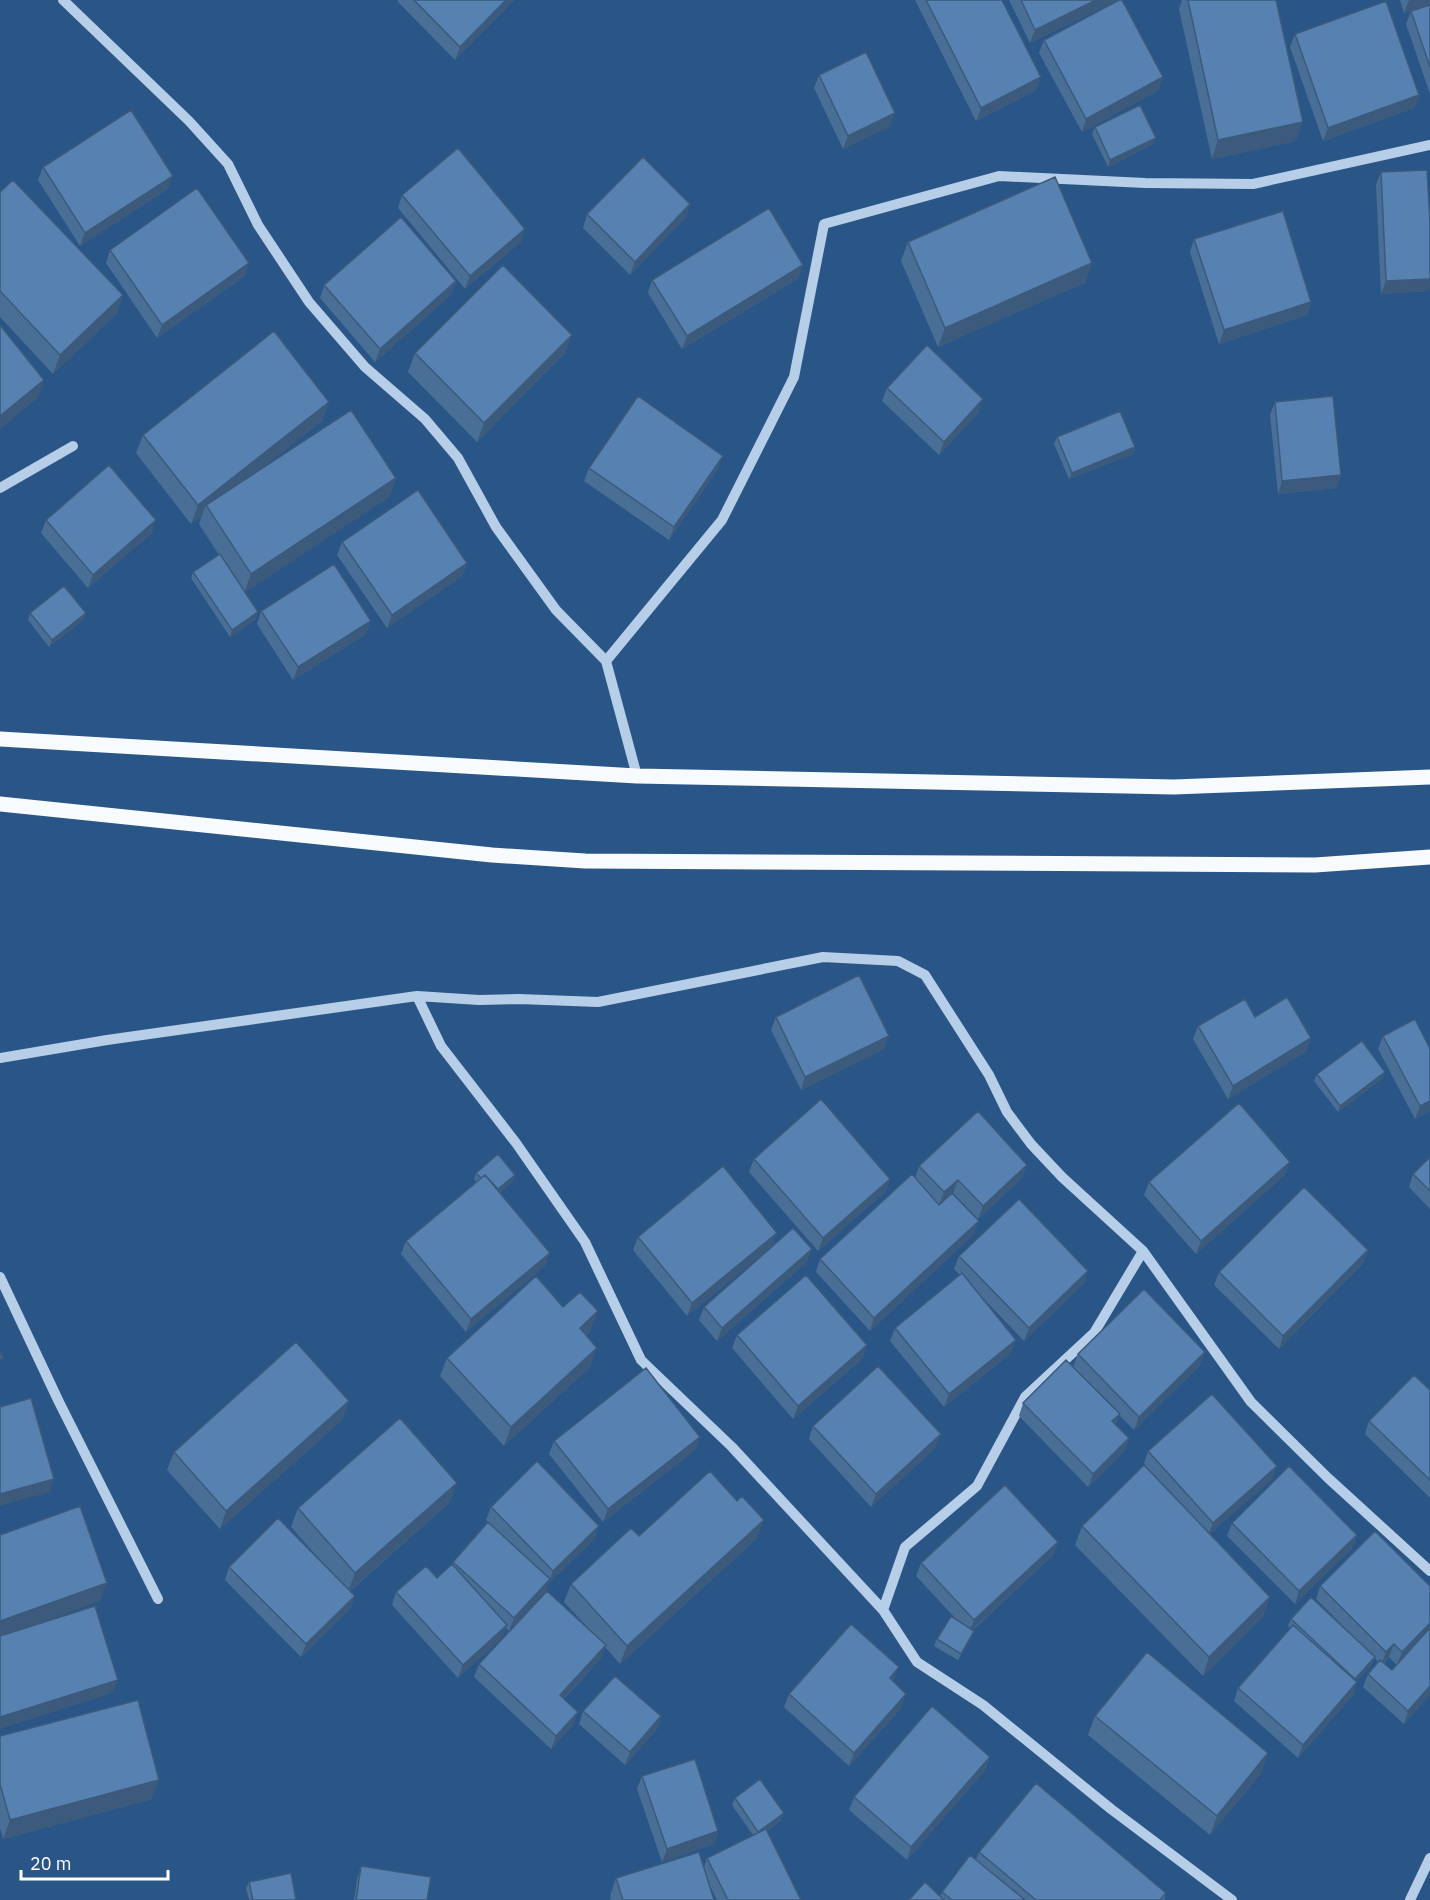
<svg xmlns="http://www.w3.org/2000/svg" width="1430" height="1900" viewBox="0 0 1430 1900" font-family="'IBM Plex Sans',sans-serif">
<rect width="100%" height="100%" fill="#2a5587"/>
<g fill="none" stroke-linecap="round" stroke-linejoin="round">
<!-- minor -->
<path stroke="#b7cee8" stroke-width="10" d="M 63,0 L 189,121 L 228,164 L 258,225 L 309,302 L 365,367 L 425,419 L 458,458 L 496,527 L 556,610 L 606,661 L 637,776
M 0,488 L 73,446
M 606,661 L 722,520 L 794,377 L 824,224 L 999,176 L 1145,183 L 1253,184 L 1430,145
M 417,996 L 441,1046 L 516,1143 L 585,1242 L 641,1360 L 732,1447 L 883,1610
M 0,1058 L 107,1040 L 417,996 L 479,1000 L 519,999 L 598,1002 L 823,957 L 898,961 L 925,975 L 989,1075 L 1007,1112 L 1031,1144 L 1062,1177 L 1143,1251 L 1251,1402 L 1328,1478 L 1430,1571
M 1143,1251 L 1094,1333 L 1025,1397 L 977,1486 L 905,1547 L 883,1610 L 917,1662 L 983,1705 L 1111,1809 L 1232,1900
M 0,1277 L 59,1402 L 158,1599
M 1410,1900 L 1430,1858"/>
<!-- major -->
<path stroke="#f8fbfe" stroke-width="15" d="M 0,739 L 637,776 L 1174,787 L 1430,777
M 0,804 L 492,855 L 585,861 L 1315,865 L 1430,857"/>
</g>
<!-- wall -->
<path fill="#4a6f97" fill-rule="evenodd" d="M 398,0 L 514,0 L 455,60 L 398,2 Z
M 915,0 L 1002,0 L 1041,77 L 1036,90 L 976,121 Z
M 1009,0 L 1117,0 L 1030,43 Z
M 1182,0 L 1276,0 L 1296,141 L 1212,159 L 1179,9 Z
M 1400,0 L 1430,0 L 1430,94 L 1406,24 L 1411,11 L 1422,7 L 1404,13 Z
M 1295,34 L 1419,95 L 1414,108 L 1323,141 L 1290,47 Z
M 1044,40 L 1159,90 L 1082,132 L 1039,53 Z
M 819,75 L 890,126 L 843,149 L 814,88 Z
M 1095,127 L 1153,144 L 1108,167 L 1092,134 Z
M 43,167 L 168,189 L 80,246 L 38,180 Z
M 1381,172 L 1428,291 L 1381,294 L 1376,185 Z
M 0,192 L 123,295 L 116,314 L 53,374 L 0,317 Z
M 402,195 L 521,242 L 465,289 L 398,208 Z
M 690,204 L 686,217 L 630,275 L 583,228 L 587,214 Z
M 1194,239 L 1311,302 L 1307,315 L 1219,344 L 1190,252 Z
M 908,242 L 1086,282 L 938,347 L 901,261 Z
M 110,250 L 245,276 L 157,338 L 106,263 Z
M 799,278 L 682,349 L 648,293 L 652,280 Z
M 456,281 L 452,294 L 375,362 L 320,298 L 324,285 Z
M 415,353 L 565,353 L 477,442 L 408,372 Z
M 887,388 L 979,412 L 939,455 L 882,401 Z
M 329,402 L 322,421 L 259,470 L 396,478 L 389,497 L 245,592 L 256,619 L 230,637 L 191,578 L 193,572 L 219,555 L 199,524 L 202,515 L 191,524 L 136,453 L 143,435 Z
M 1275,402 L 1341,475 L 1336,488 L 1278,494 L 1270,415 Z
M 1057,437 L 1135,447 L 1133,454 L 1069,479 L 1054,444 Z
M 589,468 L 718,469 L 669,540 L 584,481 Z
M 46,520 L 152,533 L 88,588 L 41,533 Z
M 342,542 L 467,563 L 462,576 L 387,628 L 337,555 Z
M 261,611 L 371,621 L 366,634 L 293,680 L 257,624 Z
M 30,613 L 86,613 L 83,620 L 49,647 L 28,620 Z
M 776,1017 L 884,1049 L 801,1090 L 771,1030 Z
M 1255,1017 L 1307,1051 L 1228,1099 L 1193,1039 L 1198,1026 Z
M 1383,1036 L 1430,1111 L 1415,1119 L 1378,1049 Z
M 1317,1074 L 1383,1078 L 1338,1112 L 1314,1081 Z
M 1430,1157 L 1430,1209 L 1409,1187 L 1413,1174 Z
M 754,1159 L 890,1179 L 885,1192 L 818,1251 L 749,1172 Z
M 1027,1165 L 1022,1178 L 978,1219 L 953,1193 L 974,1234 L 870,1331 L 816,1272 L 820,1259 L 915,1178 L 919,1166 Z
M 476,1173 L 513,1181 L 500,1192 L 545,1266 L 466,1332 L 401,1254 L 406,1241 L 476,1182 L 474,1179 Z
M 1285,1175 L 1196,1254 L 1144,1195 L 1149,1182 Z
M 638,1237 L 772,1246 L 687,1316 L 633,1250 Z
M 1368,1250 L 1363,1263 L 1279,1349 L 1214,1285 L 1219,1272 Z
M 959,1256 L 1088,1271 L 1083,1284 L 1024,1341 L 979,1294 L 1011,1353 L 944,1407 L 890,1341 L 895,1328 L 960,1275 L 954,1269 Z
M 807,1262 L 717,1341 L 699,1320 L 704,1307 Z
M 563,1307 L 591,1330 L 586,1335 L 590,1367 L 504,1446 L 440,1376 L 447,1358 Z
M 737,1335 L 863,1358 L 793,1419 L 732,1348 Z
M 1205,1352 L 1200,1365 L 1134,1430 L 1119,1415 L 1116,1425 L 1129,1438 L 1124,1451 L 1088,1487 L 1019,1416 L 1023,1403 L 1073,1367 L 1078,1354 Z
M 1430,1390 L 1430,1498 L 1365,1434 L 1369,1421 Z
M 349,1401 L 342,1420 L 220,1529 L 167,1470 L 174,1452 Z
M 813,1426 L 936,1447 L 871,1507 L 809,1439 Z
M 700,1437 L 695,1450 L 603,1522 L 549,1454 L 554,1441 Z
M 1148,1451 L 1272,1479 L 1210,1534 L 1264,1615 L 1203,1676 L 1075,1545 L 1082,1526 L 1159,1481 L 1144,1464 Z
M 450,1502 L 350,1591 L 355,1596 L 350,1609 L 301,1657 L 225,1580 L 229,1567 L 328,1569 L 291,1527 L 298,1508 Z
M 491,1507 L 599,1526 L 594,1539 L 549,1583 L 509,1631 L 506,1628 L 502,1638 L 458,1678 L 392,1605 L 396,1592 L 437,1578 L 452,1564 L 453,1562 L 488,1522 L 486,1520 Z
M 1232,1523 L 1357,1535 L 1352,1548 L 1295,1604 L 1227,1536 Z
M 1375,1531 L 1430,1694 L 1404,1724 L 1363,1687 L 1368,1674 L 1378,1662 L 1375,1658 L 1372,1664 L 1357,1681 L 1353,1695 L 1298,1758 L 1234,1701 L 1238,1688 L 1290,1628 L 1288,1626 L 1291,1619 L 1350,1633 L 1316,1599 L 1320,1586 ZM 1389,1657 L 1397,1665 L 1392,1670 L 1384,1663 Z
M 639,1536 L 757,1538 L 620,1664 L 605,1647 L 601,1658 L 564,1699 L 573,1725 L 551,1749 L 474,1677 L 479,1664 L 590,1630 L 564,1602 L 571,1584 Z
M 1058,1542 L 1053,1555 L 973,1630 L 972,1637 L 958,1660 L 934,1646 L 937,1639 L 956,1619 L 916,1576 L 921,1563 Z
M 894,1680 L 893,1681 L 902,1707 L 849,1766 L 784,1707 L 789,1694 Z
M 583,1711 L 661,1716 L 657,1729 L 625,1765 L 579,1724 Z
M 1095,1716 L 1262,1772 L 1210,1835 L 1088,1735 Z
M 0,1736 L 152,1799 L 3,1839 L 0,1828 Z
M 990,1757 L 985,1770 L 907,1860 L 849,1810 L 854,1797 Z
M 642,1776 L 718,1831 L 714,1844 L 662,1862 L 637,1789 Z
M 735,1798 L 784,1813 L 781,1820 L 767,1831 L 801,1900 L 717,1900 L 710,1886 L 714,1900 L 611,1900 L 610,1896 L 616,1878 L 704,1867 L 707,1858 L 753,1835 L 732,1805 Z
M 979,1852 L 1166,1893 L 1164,1900 L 909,1900 L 940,1896 L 942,1892 L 976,1860 Z
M 361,1866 L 427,1900 L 354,1900 L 357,1879 Z
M 249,1882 L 296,1900 L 249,1900 L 246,1888 Z"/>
<!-- shaded-wall -->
<path fill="#3c5a7b" d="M 506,0 L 514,0 L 455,60 L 460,47 Z
M 1096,0 L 1117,0 L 1030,43 L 1035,30 Z
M 1409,0 L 1430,0 L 1430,5 L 1404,13 Z
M 1041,77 L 1036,90 L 976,121 L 981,108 Z
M 1163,77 L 1159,90 L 1082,132 L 1086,119 Z
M 1419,95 L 1414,108 L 1323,141 L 1328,128 Z
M 895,113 L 890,126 L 843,149 L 848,136 Z
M 1303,122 L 1296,141 L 1212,159 L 1218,140 Z
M 1156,138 L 1153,144 L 1108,167 L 1110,160 Z
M 173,176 L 168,189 L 80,246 L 85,233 Z
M 690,204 L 686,217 L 630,275 L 635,262 Z
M 525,229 L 521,242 L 465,289 L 470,276 Z
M 249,263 L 245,276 L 157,338 L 162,325 Z
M 1092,263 L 1086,282 L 938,347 L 945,328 Z
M 803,265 L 799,278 L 682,349 L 687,336 Z
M 1430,279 L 1430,287 L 1428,291 L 1381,294 L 1386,281 Z
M 456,281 L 452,294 L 375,362 L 380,349 Z
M 123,295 L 116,314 L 53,374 L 60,355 Z
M 1311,302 L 1307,315 L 1219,344 L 1224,330 Z
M 572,335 L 565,353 L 477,442 L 484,423 Z
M 44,380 L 38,398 L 0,429 L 0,416 Z
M 983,399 L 979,412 L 939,455 L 944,442 Z
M 329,402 L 322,421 L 209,510 L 206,505 L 202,515 L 191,524 L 198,505 Z
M 1135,447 L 1133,454 L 1069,479 L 1072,473 Z
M 723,456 L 718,469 L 669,540 L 674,527 Z
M 1341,475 L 1336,488 L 1278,494 L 1282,481 Z
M 396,478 L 389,497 L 244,593 L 251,574 Z
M 156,520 L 152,533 L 88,588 L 93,575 Z
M 467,563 L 462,576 L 387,628 L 392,615 Z
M 258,612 L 256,619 L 230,637 L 232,630 Z
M 86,613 L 83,620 L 49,647 L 52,640 Z
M 371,621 L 366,634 L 293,680 L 298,667 Z
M 889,1036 L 884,1049 L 801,1090 L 805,1077 Z
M 1311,1038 L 1307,1051 L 1228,1099 L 1233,1086 Z
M 1385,1072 L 1383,1078 L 1338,1112 L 1340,1106 Z
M 1430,1101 L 1430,1111 L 1415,1119 L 1420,1106 Z
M 1290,1162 L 1285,1175 L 1196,1254 L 1201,1241 Z
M 1027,1165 L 1022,1178 L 978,1219 L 983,1206 Z
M 515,1175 L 513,1181 L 491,1199 L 494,1193 Z
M 890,1179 L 885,1192 L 818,1251 L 823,1238 Z
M 958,1180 L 953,1193 L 939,1205 L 944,1192 Z
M 979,1221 L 974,1234 L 870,1331 L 874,1318 Z
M 777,1233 L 772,1246 L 687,1316 L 692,1303 Z
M 812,1249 L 807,1262 L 717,1341 L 722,1328 Z
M 1368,1250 L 1363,1263 L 1279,1349 L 1283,1336 Z
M 550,1253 L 545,1266 L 466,1332 L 471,1319 Z
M 1088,1271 L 1083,1284 L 1024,1341 L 1029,1328 Z
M 598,1311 L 591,1330 L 573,1347 L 580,1328 Z
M 1016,1340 L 1011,1353 L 944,1407 L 949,1394 Z
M 867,1345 L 863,1358 L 793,1419 L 798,1406 Z
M 597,1348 L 590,1367 L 504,1446 L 511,1427 Z
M 1205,1352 L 1200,1365 L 1134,1430 L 1139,1417 Z
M 349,1401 L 342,1420 L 220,1529 L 226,1511 Z
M 1120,1414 L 1115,1427 L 1112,1421 Z
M 941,1434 L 936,1447 L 871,1507 L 876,1494 Z
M 700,1437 L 695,1450 L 603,1522 L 608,1509 Z
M 1129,1438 L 1124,1451 L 1088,1487 L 1093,1474 Z
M 1277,1466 L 1272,1479 L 1208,1536 L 1213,1523 Z
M 54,1479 L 50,1492 L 0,1506 L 0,1494 Z
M 457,1483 L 450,1502 L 348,1592 L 355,1573 Z
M 764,1520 L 757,1538 L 620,1664 L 627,1646 Z
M 599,1526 L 594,1539 L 549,1583 L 546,1592 L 509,1631 L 514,1618 L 550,1580 L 553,1571 Z
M 1357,1535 L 1352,1548 L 1295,1604 L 1299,1591 Z
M 1058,1542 L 1053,1555 L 969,1633 L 974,1620 Z
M 107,1583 L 100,1601 L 0,1638 L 0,1621 Z
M 355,1596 L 350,1609 L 301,1657 L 306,1644 Z
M 1270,1597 L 1264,1615 L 1203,1676 L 1209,1657 Z
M 1430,1623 L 1430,1631 L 1397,1665 L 1402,1652 Z
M 507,1625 L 502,1638 L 458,1678 L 463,1665 Z
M 974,1631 L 972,1637 L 958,1660 L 961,1654 Z
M 1394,1644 L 1389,1657 L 1381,1665 L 1386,1652 Z
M 606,1645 L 601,1658 L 555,1708 L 560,1695 Z
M 1375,1657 L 1372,1664 L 1353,1686 L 1355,1679 Z
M 899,1667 L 894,1680 L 885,1691 L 890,1678 Z
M 118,1680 L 113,1693 L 0,1729 L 0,1717 Z
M 1357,1682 L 1353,1695 L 1298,1758 L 1303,1745 Z
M 1430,1686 L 1430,1694 L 1404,1724 L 1408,1711 Z
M 906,1694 L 902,1707 L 849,1766 L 854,1753 Z
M 578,1712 L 573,1725 L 551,1749 L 556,1736 Z
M 661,1716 L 657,1729 L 625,1765 L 630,1752 Z
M 1268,1753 L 1262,1772 L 1210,1835 L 1217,1816 Z
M 990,1757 L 985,1770 L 907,1860 L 911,1847 Z
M 159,1780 L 152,1799 L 3,1839 L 10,1820 Z
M 784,1813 L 781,1820 L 756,1839 L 758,1832 Z
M 718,1831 L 714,1844 L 662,1862 L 667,1849 Z"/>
<!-- building -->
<path fill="#5681b0" stroke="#3c5a7b" stroke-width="1.5" d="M 414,0 L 506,0 L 460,47 Z
M 926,0 L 1002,0 L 1041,77 L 981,108 Z
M 1021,0 L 1096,0 L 1035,30 Z
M 1119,0 L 1122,0 L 1163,77 L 1086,119 L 1044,40 Z
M 1188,0 L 1276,0 L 1303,122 L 1218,140 Z
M 1386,1 L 1419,95 L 1328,128 L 1295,34 Z
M 1430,5 L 1430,67 L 1411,11 Z
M 866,52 L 895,113 L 848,136 L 819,75 Z
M 1140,105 L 1156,138 L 1110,160 L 1095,127 Z
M 131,110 L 173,176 L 85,233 L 43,167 Z
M 458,148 L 525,229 L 470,276 L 402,195 Z
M 643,157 L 690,204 L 635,262 L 587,214 Z
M 1427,170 L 1430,222 L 1430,279 L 1386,281 L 1381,172 Z
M 1055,177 L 1092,263 L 945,328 L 908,242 Z
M 13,180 L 123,295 L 60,355 L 0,291 L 0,192 Z
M 197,188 L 249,263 L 162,325 L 110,250 Z
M 769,208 L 803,265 L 687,336 L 652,280 Z
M 1283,211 L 1311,302 L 1224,330 L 1194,239 Z
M 401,217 L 456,281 L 380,349 L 324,285 Z
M 503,265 L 572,335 L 484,423 L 415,353 Z
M 0,325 L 44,380 L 0,416 Z
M 274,331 L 329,402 L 198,505 L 143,435 Z
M 927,345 L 983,399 L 944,442 L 887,388 Z
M 638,396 L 723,456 L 674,527 L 589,468 Z
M 1333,396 L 1341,475 L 1282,481 L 1275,402 Z
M 351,410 L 396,478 L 251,574 L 206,505 Z
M 1120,411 L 1135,447 L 1072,473 L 1057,437 Z
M 109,465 L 156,520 L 93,575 L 46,520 Z
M 418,490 L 467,563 L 392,615 L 342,542 Z
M 220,554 L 258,612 L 232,630 L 193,572 Z
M 334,564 L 371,621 L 298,667 L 261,611 Z
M 64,586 L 86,613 L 52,640 L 30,613 Z
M 859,975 L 889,1036 L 805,1077 L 776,1017 Z
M 1287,997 L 1311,1038 L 1233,1086 L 1198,1026 L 1245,999 L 1255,1017 Z
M 1415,1019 L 1430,1049 L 1430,1101 L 1420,1106 L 1383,1036 Z
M 1362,1041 L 1385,1072 L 1340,1106 L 1317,1074 Z
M 821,1099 L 890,1179 L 823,1238 L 754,1159 Z
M 1239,1103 L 1290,1162 L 1201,1241 L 1149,1182 Z
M 978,1111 L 1027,1165 L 983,1206 L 958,1180 L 944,1192 L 919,1166 Z
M 498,1154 L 515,1175 L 498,1189 L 485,1175 L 481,1178 L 476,1173 Z
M 1430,1157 L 1430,1191 L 1413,1174 Z
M 723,1166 L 777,1233 L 692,1303 L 638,1237 Z
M 912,1174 L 939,1205 L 952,1193 L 979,1221 L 874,1318 L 820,1259 Z
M 485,1175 L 550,1253 L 471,1319 L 406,1241 Z
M 1304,1187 L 1368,1250 L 1283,1336 L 1219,1272 Z
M 1019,1199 L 1088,1271 L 1029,1328 L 959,1256 Z
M 793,1228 L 812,1249 L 722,1328 L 704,1307 Z
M 962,1273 L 1016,1340 L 949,1394 L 895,1328 Z
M 806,1275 L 867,1345 L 798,1406 L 737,1335 Z
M 536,1276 L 563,1307 L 580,1292 L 598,1311 L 580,1328 L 597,1348 L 511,1427 L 447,1358 Z
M 1144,1289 L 1205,1352 L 1139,1417 L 1078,1354 Z
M 296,1342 L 349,1401 L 226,1511 L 174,1452 Z
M 0,1351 L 3,1359 L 0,1359 Z
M 1066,1360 L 1120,1414 L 1112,1421 L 1129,1438 L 1093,1474 L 1023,1403 Z
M 878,1366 L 941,1434 L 876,1494 L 813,1426 Z
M 646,1368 L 700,1437 L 608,1509 L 554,1441 Z
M 1414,1375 L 1430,1390 L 1430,1480 L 1369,1421 Z
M 1212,1394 L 1277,1466 L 1213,1523 L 1148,1451 Z
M 31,1398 L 54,1479 L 0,1494 L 0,1407 Z
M 400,1418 L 457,1483 L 355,1573 L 298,1508 Z
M 537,1461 L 599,1526 L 553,1571 L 491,1507 Z
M 1144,1465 L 1270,1597 L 1209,1657 L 1082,1526 Z
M 1289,1466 L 1357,1535 L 1299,1591 L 1232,1523 Z
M 710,1471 L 737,1501 L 742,1496 L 764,1520 L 627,1646 L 571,1584 L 631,1528 L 639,1536 Z
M 1005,1485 L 1058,1542 L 974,1620 L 921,1563 Z
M 80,1506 L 107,1583 L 0,1621 L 0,1535 Z
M 278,1518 L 355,1596 L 306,1644 L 229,1567 Z
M 488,1522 L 550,1579 L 514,1618 L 453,1562 Z
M 1375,1531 L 1430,1586 L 1430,1623 L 1402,1652 L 1394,1644 L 1386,1652 L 1320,1586 Z
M 452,1564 L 507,1625 L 463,1665 L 396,1592 L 426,1566 L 437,1578 Z
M 547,1591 L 606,1645 L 560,1695 L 578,1712 L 556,1736 L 479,1664 Z
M 1311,1597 L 1375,1657 L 1355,1679 L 1291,1619 Z
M 95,1606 L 118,1680 L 0,1717 L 0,1636 Z
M 951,1616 L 974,1631 L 961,1654 L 937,1639 Z
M 851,1624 L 899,1667 L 890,1678 L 906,1694 L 854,1753 L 789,1694 Z
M 1293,1625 L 1357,1682 L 1303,1745 L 1238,1688 Z
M 1430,1628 L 1430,1686 L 1408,1711 L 1368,1674 L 1380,1660 L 1392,1670 Z
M 1147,1652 L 1268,1753 L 1217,1816 L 1095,1716 Z
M 615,1676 L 661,1716 L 630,1752 L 583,1711 Z
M 138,1700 L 159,1780 L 10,1820 L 0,1784 L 0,1736 Z
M 932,1706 L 990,1757 L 911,1847 L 854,1797 Z
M 695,1759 L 718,1831 L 667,1849 L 642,1776 Z
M 760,1779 L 784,1813 L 758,1832 L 735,1798 Z
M 1036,1783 L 1166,1893 L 1160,1900 L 1036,1900 L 979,1852 Z
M 766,1829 L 801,1900 L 728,1900 L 707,1858 Z
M 699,1852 L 714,1900 L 623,1900 L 616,1878 Z
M 970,1855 L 1025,1900 L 952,1900 L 942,1892 Z
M 361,1866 L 431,1877 L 427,1900 L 356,1900 Z
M 291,1873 L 296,1900 L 253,1900 L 249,1882 Z
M 925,1882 L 944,1900 L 909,1900 Z"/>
<!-- scale -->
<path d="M21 1870v9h147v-9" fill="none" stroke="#ffffff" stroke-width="3"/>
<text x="30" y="1870" font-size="18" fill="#ffffff" stroke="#2a5587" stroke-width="4.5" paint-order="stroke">20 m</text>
</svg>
